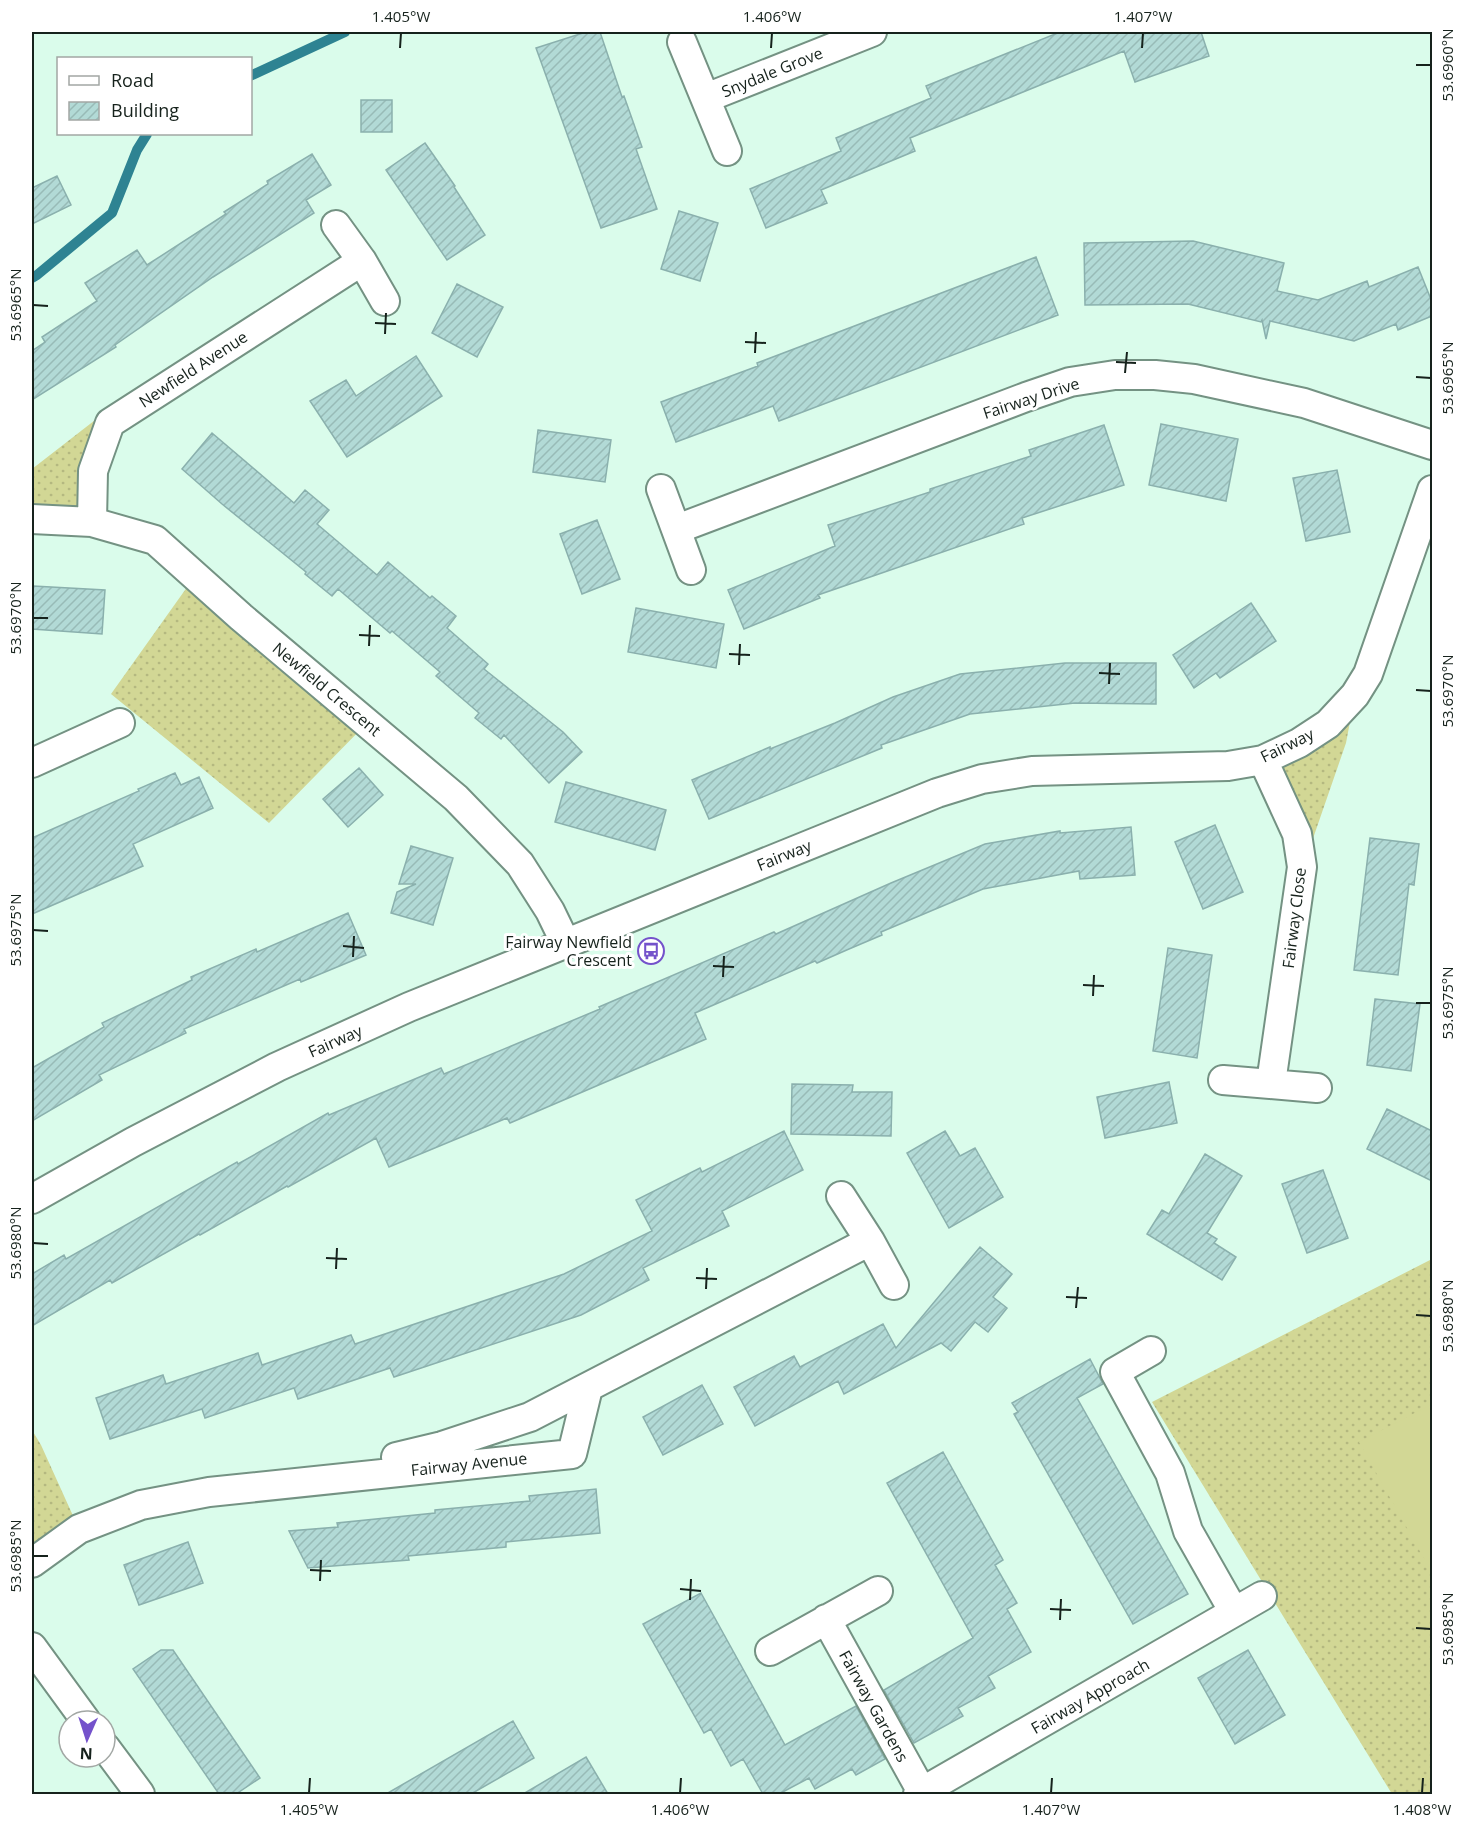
<svg xmlns="http://www.w3.org/2000/svg" width="1464" height="1826" viewBox="0 0 1464 1826" font-family="'Open Sans',sans-serif">
<defs>
<pattern id="grass-dots" width="8" height="8" patternUnits="userSpaceOnUse" patternTransform="scale(1.5)"><rect width="8" height="8" fill="#d2d795"/><path d="M2 2h.1M6 6h.1" fill="none" stroke="#b4b880" stroke-width="1.8" stroke-linecap="round"/></pattern>
<pattern id="building-hatch" width="6" height="6" patternUnits="userSpaceOnUse" patternTransform="scale(1.5)"><rect width="6" height="6" fill="#b2dad6"/><path d="M-1 1l2-2M0 6l6-6M5 7l2-2" fill="none" stroke="#98bbb7"/></pattern>
</defs>
<rect width="100%" height="100%" fill="#dafceb"/>
<!-- grass -->
<path fill="url(#grass-dots)" d="M 99,417 L 92,522 L 32,519 L 32,469 Z
M 195,576 L 367,723 L 269,823 L 111,694 Z
M 1355,695 L 1346,743 L 1309,850 L 1263,760 Z
M 1432,1259 L 1432,1794 L 1392,1794 L 1152,1402 Z
M 32,1430 L 41,1445 L 79,1529 L 32,1563 Z"/>
<!-- garden -->
<path fill="#d2d795" d="M 1432,1404 L 1432,1573 L 1359,1442 Z"/>
<g fill="none" stroke-linecap="round" stroke-linejoin="round">
<!-- stream -->
<path stroke="#2e8392" stroke-width="10" d="M 250,76 L 345,32
M 32,278 L 37,275 L 112,213 L 137,150 L 147,134"/>
</g>
<!-- building -->
<path fill="url(#building-hatch)" stroke="#8ab0ad" stroke-width="1.5" d="M 586,32 L 600,32 L 622,97 L 624,96 L 642,147 L 636,149 L 657,209 L 601,228 L 536,48 Z
M 1060,32 L 1201,32 L 1209,56 L 1135,82 L 1124,51 L 910,138 L 915,151 L 821,190 L 827,203 L 766,228 L 750,189 L 841,151 L 836,138 L 931,98 L 926,86 Z
M 361,100 L 392,100 L 392,132 L 361,132 Z
M 425,143 L 455,186 L 454,187 L 485,235 L 447,260 L 386,170 Z
M 312,154 L 331,185 L 306,200 L 314,213 L 213,277 L 115,345 L 116,347 L 32,400 L 32,351 L 45,342 L 42,337 L 97,301 L 85,283 L 137,250 L 147,265 L 226,214 L 224,212 L 268,184 L 267,181 Z
M 57,176 L 71,205 L 32,224 L 32,188 Z
M 679,211 L 718,223 L 700,281 L 661,269 Z
M 1193,241 L 1284,263 L 1277,291 L 1318,300 L 1367,281 L 1369,287 L 1418,267 L 1432,302 L 1432,316 L 1398,330 L 1396,324 L 1354,341 L 1270,321 L 1266,339 L 1262,320 L 1261,322 L 1188,304 L 1085,305 L 1084,243 Z
M 1036,257 L 1058,315 L 779,421 L 773,406 L 676,442 L 661,402 L 758,366 L 757,363 Z
M 457,284 L 503,307 L 477,357 L 432,333 Z
M 416,356 L 442,396 L 347,457 L 310,401 L 346,380 L 356,396 Z
M 1161,424 L 1238,439 L 1226,501 L 1149,485 Z
M 1104,425 L 1124,485 L 1022,518 L 1024,524 L 818,595 L 820,598 L 744,629 L 728,590 L 835,546 L 828,525 L 930,492 L 930,489 L 1031,456 L 1029,450 Z
M 538,430 L 611,440 L 605,482 L 533,472 Z
M 212,433 L 294,503 L 305,490 L 329,510 L 317,524 L 377,575 L 388,562 L 430,598 L 432,596 L 456,616 L 447,628 L 488,664 L 484,669 L 563,732 L 582,752 L 549,783 L 504,735 L 501,739 L 475,718 L 479,713 L 436,676 L 440,672 L 392,631 L 390,633 L 338,589 L 332,596 L 305,574 L 306,572 L 222,504 L 182,469 Z
M 1337,470 L 1350,532 L 1306,541 L 1293,478 Z
M 597,520 L 620,579 L 582,594 L 560,534 Z
M 33,586 L 105,590 L 102,634 L 32,629 Z
M 1251,603 L 1276,641 L 1220,678 L 1216,673 L 1194,688 L 1173,655 Z
M 636,608 L 724,624 L 716,668 L 628,652 Z
M 1065,663 L 1156,663 L 1156,704 L 1075,703 L 970,714 L 881,745 L 882,748 L 709,819 L 692,780 L 770,747 L 770,749 L 835,723 L 893,697 L 960,674 Z
M 359,768 L 383,795 L 348,827 L 323,799 Z
M 175,773 L 181,785 L 199,777 L 213,808 L 133,844 L 143,866 L 32,914 L 32,838 L 139,791 L 138,789 Z
M 566,782 L 666,810 L 655,850 L 555,822 Z
M 1215,825 L 1243,892 L 1203,909 L 1175,842 Z
M 1131,827 L 1135,875 L 1080,879 L 1079,871 L 983,889 L 881,932 L 882,935 L 849,949 L 817,963 L 815,961 L 695,1013 L 706,1039 L 510,1123 L 507,1118 L 389,1167 L 376,1138 L 288,1187 L 287,1186 L 200,1235 L 199,1234 L 112,1283 L 110,1280 L 32,1326 L 32,1274 L 64,1255 L 66,1259 L 237,1162 L 238,1164 L 328,1113 L 329,1115 L 441,1068 L 444,1074 L 600,1009 L 599,1007 L 774,932 L 776,934 L 891,883 L 985,844 L 1060,831 L 1060,833 Z
M 1370,838 L 1419,844 L 1414,885 L 1409,884 L 1398,975 L 1354,970 Z
M 411,846 L 453,858 L 433,925 L 391,913 L 397,892 L 416,884 L 399,884 Z
M 348,913 L 366,955 L 301,982 L 300,979 L 184,1029 L 186,1033 L 99,1075 L 102,1080 L 32,1121 L 32,1068 L 104,1027 L 102,1023 L 192,980 L 191,977 L 256,949 L 257,952 Z
M 1168,948 L 1212,955 L 1197,1058 L 1153,1051 Z
M 1375,999 L 1420,1004 L 1411,1071 L 1367,1065 Z
M 1169,1082 L 1177,1123 L 1105,1138 L 1097,1097 Z
M 792,1084 L 853,1085 L 852,1092 L 892,1092 L 891,1136 L 791,1134 Z
M 1387,1109 L 1432,1131 L 1432,1181 L 1367,1149 Z
M 784,1131 L 803,1170 L 722,1211 L 729,1226 L 643,1268 L 649,1280 L 581,1315 L 394,1377 L 390,1368 L 298,1399 L 294,1388 L 205,1418 L 202,1409 L 110,1439 L 96,1398 L 163,1375 L 166,1384 L 258,1353 L 262,1365 L 351,1335 L 355,1344 L 564,1274 L 652,1231 L 636,1200 L 700,1168 L 702,1172 Z
M 945,1131 L 960,1156 L 975,1148 L 1003,1197 L 949,1228 L 907,1153 Z
M 1205,1154 L 1242,1176 L 1207,1233 L 1217,1239 L 1214,1243 L 1236,1257 L 1222,1280 L 1147,1234 L 1162,1210 L 1169,1214 Z
M 1323,1170 L 1348,1238 L 1307,1253 L 1282,1184 Z
M 980,1247 L 1012,1274 L 993,1297 L 1007,1308 L 988,1332 L 975,1322 L 951,1351 L 941,1343 L 844,1394 L 838,1381 L 755,1426 L 734,1387 L 794,1356 L 800,1367 L 883,1324 L 896,1348 Z
M 1090,1359 L 1103,1384 L 1077,1398 L 1188,1594 L 1133,1624 L 1014,1414 L 1018,1412 L 1012,1403 Z
M 702,1385 L 723,1424 L 663,1455 L 643,1417 Z
M 943,1452 L 1003,1560 L 995,1565 L 1017,1603 L 1007,1609 L 1031,1652 L 988,1676 L 995,1688 L 958,1708 L 963,1716 L 914,1743 L 884,1690 L 973,1638 L 887,1483 Z
M 596,1489 L 600,1533 L 506,1542 L 506,1547 L 408,1556 L 409,1560 L 308,1568 L 289,1531 L 338,1527 L 337,1523 L 435,1513 L 435,1510 L 530,1501 L 529,1496 Z
M 188,1542 L 203,1583 L 139,1605 L 124,1565 Z
M 701,1593 L 785,1745 L 856,1706 L 885,1759 L 856,1775 L 852,1769 L 815,1789 L 809,1778 L 779,1794 L 763,1794 L 743,1759 L 731,1766 L 711,1729 L 704,1733 L 643,1624 Z
M 161,1650 L 173,1650 L 260,1778 L 236,1794 L 219,1794 L 133,1669 Z
M 1248,1650 L 1285,1715 L 1235,1744 L 1198,1678 Z
M 513,1721 L 534,1758 L 471,1794 L 386,1794 Z
M 586,1757 L 608,1794 L 523,1794 Z"/>
<g fill="none" stroke-linecap="round" stroke-linejoin="round">
<defs>
<path id="minor" d="M 682,42 L 727,151
M 706,98 L 872,32
M 336,225 L 362,261 L 385,301
M 661,489 L 691,570
M 32,519 L 92,522 L 155,540 L 241,617 L 456,798 L 520,864 L 550,911 L 566,944
M 92,522 L 93,471 L 110,423 L 362,261
M 677,529 L 1026,397 L 1070,382 L 1115,375 L 1155,375 L 1194,379 L 1304,403 L 1432,445
M 1263,760 L 1297,834 L 1302,867 L 1271,1083
M 32,763 L 120,723
M 1223,1080 L 1317,1088
M 841,1196 L 870,1241 L 894,1285
M 32,1199 L 133,1142 L 277,1067 L 409,1007 L 937,793 L 982,779 L 1032,771 L 1228,766 L 1263,760 L 1299,743 L 1328,724 L 1355,695 L 1368,674 L 1432,490
M 1151,1351 L 1115,1372 L 1170,1473 L 1188,1531 L 1234,1612
M 396,1457 L 442,1446 L 530,1417 L 870,1241
M 32,1563 L 79,1529 L 141,1505 L 209,1492 L 572,1454 L 588,1388
M 826,1619 L 922,1792
M 32,1647 L 86,1721
M 770,1651 L 878,1591
M 105,1747 L 140,1794
M 918,1794 L 1262,1596"/>
</defs>
<!-- minor casing -->
<use href="#minor" stroke="#749283" stroke-width="32"/>
<!-- minor -->
<use href="#minor" stroke="#fff" stroke-width="28"/>
</g>
<!-- ticks -->
<path fill="none" stroke="#16221c" stroke-width="2" d="M 400,48 L 401,33M 771,48 L 772,33M 1142,48 L 1143,33M 1416,65 L 1431,65M 33,305 L 48,306M 375,323 L 396,324M 385,334 L 386,313M 745,342 L 766,343M 755,353 L 756,332M 1116,362 L 1136,363M 1125,373 L 1127,352M 1416,377 L 1431,378M 33,618 L 48,618M 359,635 L 380,636M 369,646 L 370,625M 729,654 L 750,655M 739,665 L 740,644M 1099,673 L 1120,674M 1109,684 L 1110,663M 1416,690 L 1431,691M 33,930 L 48,931M 343,946 L 364,948M 353,957 L 354,936M 713,966 L 734,967M 723,977 L 724,956M 1083,985 L 1104,986M 1093,996 L 1094,975M 1416,1003 L 1431,1003M 33,1243 L 48,1244M 326,1258 L 347,1259M 336,1269 L 337,1248M 696,1278 L 717,1279M 706,1289 L 707,1268M 1066,1297 L 1087,1298M 1076,1308 L 1078,1287M 1416,1315 L 1431,1316M 33,1556 L 48,1556M 310,1570 L 331,1571M 320,1581 L 321,1560M 680,1589 L 701,1591M 690,1600 L 691,1579M 1050,1609 L 1071,1610M 1060,1620 L 1061,1599M 1416,1628 L 1431,1629M 309,1793 L 310,1778M 680,1793 L 681,1778M 1051,1793 L 1052,1778M 1422,1793 L 1423,1778"/>
<!-- icons -->
<defs>
<symbol id="bus-ring" viewBox="-11 -11 22 22"><circle r="9.5" fill="#fff" stroke="#7452cb" stroke-width="1.5"/><path d="M-5-6H5V4H4V6H2V4H-2V6H-4V4H-5ZM-3.5-4V0h7V-4ZM-3.5 1.2v1.5H-2V1.2ZM2 1.2v1.5H3.5V1.2Z" fill="#7452cb"/></symbol>
</defs>
<g fill-rule="evenodd">
<use href="#bus-ring" x="636" y="936" width="30" height="30"/>
</g>
<g text-anchor="middle" stroke-width="6" stroke-linejoin="round" paint-order="stroke">
<!-- street labels -->
<g font-size="16" fill="#16221c" stroke="#fff">
<text transform="translate(772 72) rotate(-22)" y="6">Snydale Grove</text>
<text transform="translate(193 369) rotate(-33)" y="6">Newfield Avenue</text>
<text transform="translate(1031 398) rotate(-18)" y="6">Fairway Drive</text>
<text transform="translate(327 689) rotate(40)" y="6">Newfield Crescent</text>
<text transform="translate(1287 745) rotate(-26)" y="6">Fairway</text>
<text transform="translate(784 855) rotate(-22)" y="6">Fairway</text>
<text transform="translate(1294 918) rotate(-83)" y="6">Fairway Close</text>
<text transform="translate(335 1041) rotate(-24)" y="6">Fairway</text>
<text transform="translate(469 1464) rotate(-6)" y="6">Fairway Avenue</text>
<text transform="translate(1090 1696) rotate(-30)" y="6">Fairway Approach</text>
<text transform="translate(874 1706) rotate(61)" y="6">Fairway Gardens</text>
</g>
<!-- poi labels -->
<g font-size="16" fill="#16221c" stroke="#fff" text-anchor="end">
<text x="632" y="948">Fairway Newfield<tspan x="632" dy="18">Crescent</tspan></text>
</g>
</g>
<!-- border -->
<rect width="1464" height="1826" fill="none" stroke="#ffffff" stroke-width="66"/>
<!-- legend -->
<rect x="57" y="57" width="195" height="78" fill="#ffffff" stroke="#a2a7a4" stroke-width="1.5"/>
<rect x="69" y="76" width="30" height="9" fill="#ffffff" stroke="#a2a7a4" stroke-width="1.5"/>
<text x="111" y="87" font-size="18" fill="#16221c">Road</text>
<rect x="69" y="102" width="30" height="18" fill="url(#building-hatch)" stroke="#a2a7a4" stroke-width="1.5"/>
<text x="111" y="117" font-size="18" fill="#16221c">Building</text>
<!-- north arrow -->
<g transform="translate(87 1739) rotate(183)"><circle r="28" fill="#ffffff" stroke="#a2a7a4" stroke-width="1.5"/>
<path d="M0-4.5L10 22L0 15L-10 22Z" fill="#7452cb"/>
<text y="-9" font-size="16" font-weight="bold" text-anchor="middle" fill="#16221c">N</text>
</g>
<rect x="33" y="33" width="1398" height="1760" fill="none" stroke="#16221c" stroke-width="2"/>
<g font-size="15" text-anchor="middle" fill="#16221c">
<text x="401" y="22">1.405°W</text>
<text x="772" y="22">1.406°W</text>
<text x="1143" y="22">1.407°W</text>
<text transform="translate(1448 65) rotate(-90)" y="5">53.6960°N</text>
<text transform="translate(16 305) rotate(-90)" y="5">53.6965°N</text>
<text transform="translate(1448 378) rotate(-90)" y="5">53.6965°N</text>
<text transform="translate(16 618) rotate(-90)" y="5">53.6970°N</text>
<text transform="translate(1448 691) rotate(-90)" y="5">53.6970°N</text>
<text transform="translate(16 930) rotate(-90)" y="5">53.6975°N</text>
<text transform="translate(1448 1003) rotate(-90)" y="5">53.6975°N</text>
<text transform="translate(16 1243) rotate(-90)" y="5">53.6980°N</text>
<text transform="translate(1448 1316) rotate(-90)" y="5">53.6980°N</text>
<text transform="translate(16 1556) rotate(-90)" y="5">53.6985°N</text>
<text transform="translate(1448 1629) rotate(-90)" y="5">53.6985°N</text>
<text x="309" y="1815">1.405°W</text>
<text x="680" y="1815">1.406°W</text>
<text x="1051" y="1815">1.407°W</text>
<text x="1422" y="1815">1.408°W</text>
</g>
</svg>
